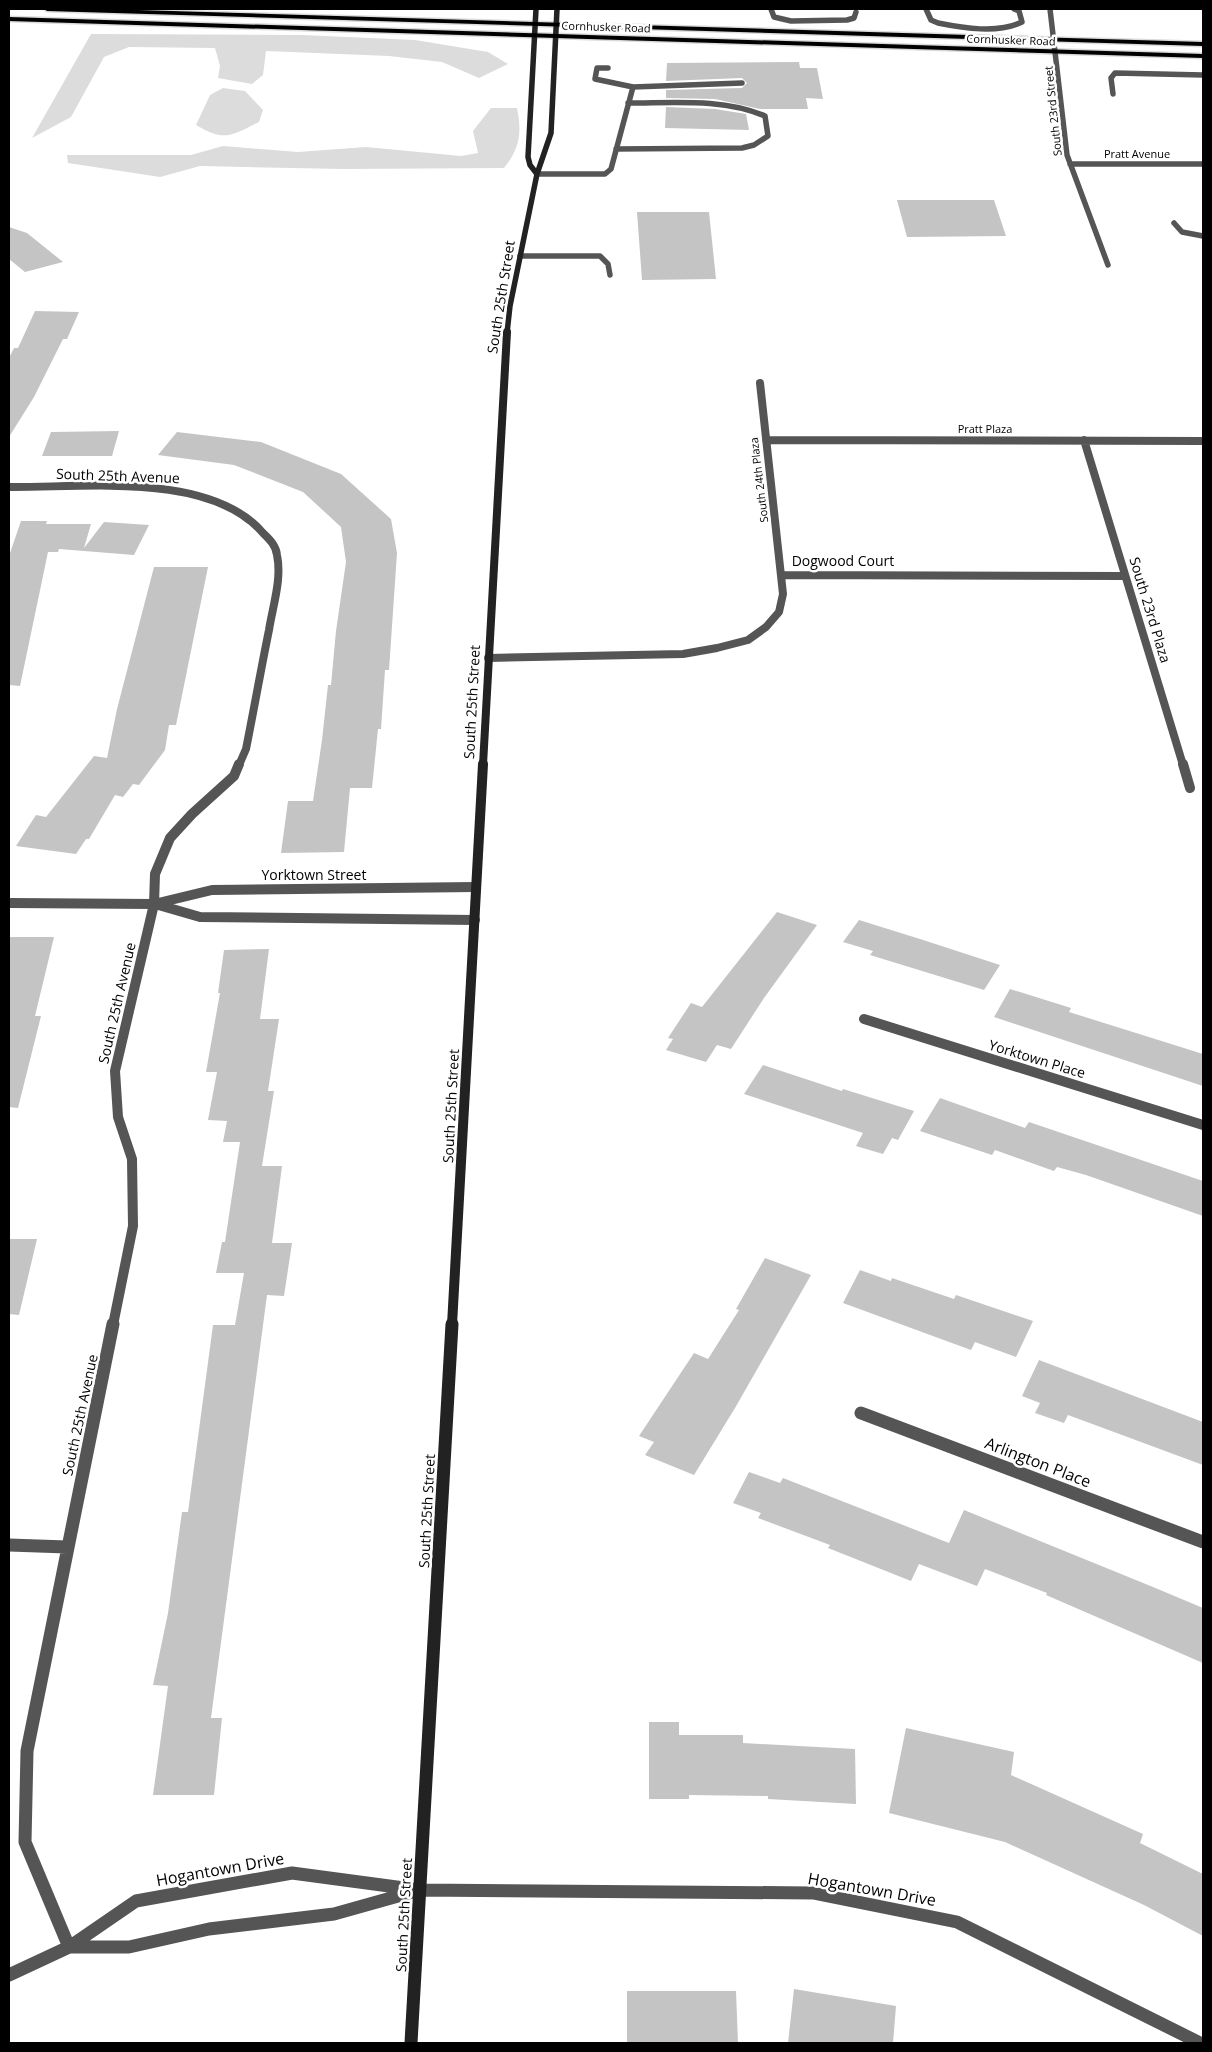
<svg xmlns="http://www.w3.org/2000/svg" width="1212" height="2052" viewBox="0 0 1212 2052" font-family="'Open Sans',sans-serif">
<rect width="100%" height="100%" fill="#fff"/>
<!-- green -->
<path fill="#dcdcdc" d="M 91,34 L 302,35 L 415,40 L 488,52 L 508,64 L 479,78 L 442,62 L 389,56 L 266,51 L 263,75 L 252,84 L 218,78 L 220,66 L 215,48 L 129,47 L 104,57 L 71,117 L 32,138 Z
M 223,88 L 245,91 L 263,110 L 259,122 C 230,136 225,142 196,125 L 210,95 Z
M 491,108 L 517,108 C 522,133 520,148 504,168 L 342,169 L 200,166 L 160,177 L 68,163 L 67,155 L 191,155 L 223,146 L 298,152 L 366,147 L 461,156 L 478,153 L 473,131 Z"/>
<!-- building -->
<path fill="#c4c4c4" d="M 799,62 L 800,68 L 817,68 L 823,99 L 806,98 L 808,109 L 760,109 L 715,99 L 666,98 L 666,90 L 742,88 L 747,83 L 742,78 L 666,81 L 667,63 Z
M 666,107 L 715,109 L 746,114 L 749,130 L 665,128 Z
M 897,200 L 994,200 L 1006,236 L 907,237 Z
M 637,212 L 709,212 L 716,279 L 642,280 Z
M 9,227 L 27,233 L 63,262 L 25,272 L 9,259 Z
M 35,311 L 79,312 L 67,339 L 63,339 L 34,397 L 9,437 L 9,358 L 14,348 L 18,348 Z
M 119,431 L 112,456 L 42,456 L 51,432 Z
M 177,432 L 261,442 L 341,474 L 391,519 L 397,553 L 389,670 L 385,670 L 381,729 L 378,729 L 372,788 L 350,788 L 344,852 L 281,853 L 288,801 L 313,801 L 322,740 L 328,685 L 331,685 L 336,631 L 346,562 L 341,527 L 303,492 L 234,465 L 158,455 Z
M 21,521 L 47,521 L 46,524 L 91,524 L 84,548 L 104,522 L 149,525 L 134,555 L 59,549 L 58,552 L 48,552 L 20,686 L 9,685 L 9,556 Z
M 154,567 L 208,567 L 176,725 L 169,725 L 165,750 L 139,785 L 133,784 L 123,797 L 115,795 L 89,839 L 86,839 L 76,854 L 16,846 L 36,815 L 46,817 L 94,756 L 107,758 L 117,709 Z
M 777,912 L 817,925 L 764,998 L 731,1049 L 717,1045 L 706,1062 L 666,1050 L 673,1039 L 668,1038 L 691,1003 L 702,1007 Z
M 859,920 L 920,939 L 1000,965 L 984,990 L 870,955 L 873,951 L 843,942 Z
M 9,937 L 54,937 L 35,1016 L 41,1016 L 18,1108 L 9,1107 Z
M 269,949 L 260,1019 L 279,1019 L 268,1091 L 274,1091 L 262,1166 L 282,1166 L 272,1243 L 292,1243 L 284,1296 L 267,1295 L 211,1718 L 222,1718 L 214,1795 L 153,1795 L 168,1686 L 153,1685 L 168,1613 L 182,1512 L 188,1512 L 213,1325 L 235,1325 L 244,1273 L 216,1273 L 222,1242 L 225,1242 L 240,1142 L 223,1142 L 227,1121 L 208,1120 L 217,1072 L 206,1072 L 220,993 L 218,993 L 224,950 Z
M 1010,989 L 1071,1008 L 1069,1012 L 1203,1054 L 1203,1086 L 994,1017 Z
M 763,1065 L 842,1091 L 843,1089 L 914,1111 L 898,1140 L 892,1138 L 883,1154 L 856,1146 L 863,1133 L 744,1094 Z
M 940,1098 L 1025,1128 L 1029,1122 L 1203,1181 L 1203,1216 L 1086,1175 L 1057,1167 L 1054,1171 L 995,1150 L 992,1155 L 920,1131 Z
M 9,1239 L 37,1239 L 19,1315 L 9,1314 Z
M 765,1258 L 811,1275 L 735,1408 L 694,1475 L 645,1455 L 654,1442 L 639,1436 L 694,1353 L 708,1359 L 739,1310 L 736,1309 Z
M 860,1270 L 891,1281 L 892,1278 L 954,1299 L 956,1295 L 1033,1321 L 1016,1357 L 975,1342 L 971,1350 L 843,1303 Z
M 1039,1360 L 1203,1422 L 1203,1465 L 1068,1415 L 1064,1423 L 1035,1413 L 1040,1403 L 1022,1396 Z
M 749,1472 L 780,1483 L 783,1478 L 949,1543 L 964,1510 L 1153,1587 L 1203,1608 L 1203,1663 L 1046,1595 L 1047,1593 L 985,1569 L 977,1586 L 919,1564 L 911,1581 L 828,1548 L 830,1545 L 758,1518 L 761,1513 L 733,1503 Z
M 649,1722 L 679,1722 L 679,1735 L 743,1735 L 743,1743 L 855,1749 L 856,1804 L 768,1799 L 768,1796 L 689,1795 L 689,1799 L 649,1799 Z
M 906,1728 L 1014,1752 L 1011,1775 L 1143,1834 L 1140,1843 L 1203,1874 L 1203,1936 L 1144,1905 L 1005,1842 L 889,1813 Z
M 794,1989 L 896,2006 L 893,2043 L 788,2043 Z
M 627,1991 L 736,1991 L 738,2043 L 627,2043 Z"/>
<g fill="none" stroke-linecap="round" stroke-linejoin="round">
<defs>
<path id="primary" d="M 44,9 L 104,9 L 1203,42 L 1203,46 L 47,11 Z
M 9,17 L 1203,54 L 1203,58 L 9,21 Z"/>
</defs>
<!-- primary casing -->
<use href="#primary" stroke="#dbdbdb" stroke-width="3"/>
<!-- lane -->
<path stroke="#555" stroke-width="5.5" d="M 771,9 L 774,17 L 791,21 L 847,20 L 854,18 L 856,12
M 926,9 L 931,20 L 938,23 C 963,28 998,34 1022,22 L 1019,11 L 1014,9
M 608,68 L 597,68 L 595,79 L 633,87
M 1113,94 L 1111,78 L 1115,73 L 1203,75
M 616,149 L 742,148 L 754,145 L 768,136 L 765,116 C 723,98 673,103 628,103
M 537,174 L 605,174 L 611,169 L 633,87 L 742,83
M 1174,223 L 1182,232 L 1203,236
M 520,256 L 600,256 L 608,264 L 610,275"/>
<!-- street-far3 -->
<path stroke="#555" stroke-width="5.5" d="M 1050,9 L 1067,155 L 1108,265
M 1070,164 L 1203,164"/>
<!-- street-far2 -->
<path stroke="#555" stroke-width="8" d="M 766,440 L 1203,441
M 1084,440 L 1183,765
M 9,487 C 83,488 210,471 263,533 C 269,539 276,545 277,555 C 282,579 273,605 269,630 C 261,669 254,709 246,749 L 239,765
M 782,575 L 1125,576
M 488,658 L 683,654 L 717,648 L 748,640 L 766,627 L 779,612 L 783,594 L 760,383"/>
<!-- street-far1 -->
<path stroke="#555" stroke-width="10" d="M 1183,764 L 1190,788
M 9,903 L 154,904 L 212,890 L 476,887
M 155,904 L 200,917 L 475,920
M 864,1019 L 1203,1125
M 113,1325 L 133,1226 L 132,1159 L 118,1117 L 115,1071 L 154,904 L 155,874 L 170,838 L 192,814 L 234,776 L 239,764"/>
<!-- street -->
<path stroke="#555" stroke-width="13" d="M 861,1413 L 1203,1542
M 9,1545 L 67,1547
M 69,1947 L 25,1842 L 27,1751 L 113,1324
M 69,1947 L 129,1947 L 209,1929 L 334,1914 L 416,1891
M 9,1975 L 69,1947 L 136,1901 L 292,1873 L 419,1890 L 813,1893 L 957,1922 L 1200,2043"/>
<!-- secondary-far3 -->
<path stroke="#222" stroke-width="5.5" d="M 536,9 L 528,157 L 530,165 L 537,174
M 507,333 L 510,306 L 537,174 L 551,133 L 557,9"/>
<!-- secondary-far2 -->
<path stroke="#222" stroke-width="8" d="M 483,765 L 507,332"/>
<!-- secondary-far1 -->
<path stroke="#222" stroke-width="10" d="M 452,1325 L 483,764"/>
<!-- secondary -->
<path stroke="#222" stroke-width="13" d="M 411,2043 L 452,1324"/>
<!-- primary -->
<use href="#primary" fill="#000" fill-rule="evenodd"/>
</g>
<g text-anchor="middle" stroke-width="5" stroke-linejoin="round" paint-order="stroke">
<!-- far-street labels -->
<g font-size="11" fill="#000" stroke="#fff">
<text transform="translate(606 27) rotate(2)" y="4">Cornhusker Road</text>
<text transform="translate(1011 40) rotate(2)" y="4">Cornhusker Road</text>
<text transform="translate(1053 111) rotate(-96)" y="4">South 23rd Street</text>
<text x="1137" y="158">Pratt Avenue</text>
<text x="985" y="433">Pratt Plaza</text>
<text transform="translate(759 480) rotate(-97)" y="4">South 24th Plaza</text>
</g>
<!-- street labels -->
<g font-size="14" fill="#000" stroke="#fff">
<text transform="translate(501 297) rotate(-81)" y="5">South 25th Street</text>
<text transform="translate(118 476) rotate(2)" y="5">South 25th Avenue</text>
<text x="843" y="566">Dogwood Court</text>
<text transform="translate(1150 610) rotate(73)" y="5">South 23rd Plaza</text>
<text transform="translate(472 702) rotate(-87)" y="5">South 25th Street</text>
<text x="314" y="880">Yorktown Street</text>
<text transform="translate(117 1003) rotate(-77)" y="5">South 25th Avenue</text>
<text transform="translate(1037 1059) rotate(17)" y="5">Yorktown Place</text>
<text transform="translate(451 1106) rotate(-87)" y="5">South 25th Street</text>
<text transform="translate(80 1415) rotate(-78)" y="5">South 25th Avenue</text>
<text transform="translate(427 1511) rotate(-87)" y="5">South 25th Street</text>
<text transform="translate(404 1915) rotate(-87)" y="5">South 25th Street</text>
</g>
<!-- near-street labels -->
<g font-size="16" fill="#000" stroke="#fff">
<text transform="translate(1038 1462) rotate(21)" y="6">Arlington Place</text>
<text transform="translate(220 1869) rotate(-10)" y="6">Hogantown Drive</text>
<text transform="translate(872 1889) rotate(10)" y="6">Hogantown Drive</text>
</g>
</g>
<!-- border -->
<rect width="1212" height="2052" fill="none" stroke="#000000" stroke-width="20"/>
</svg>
